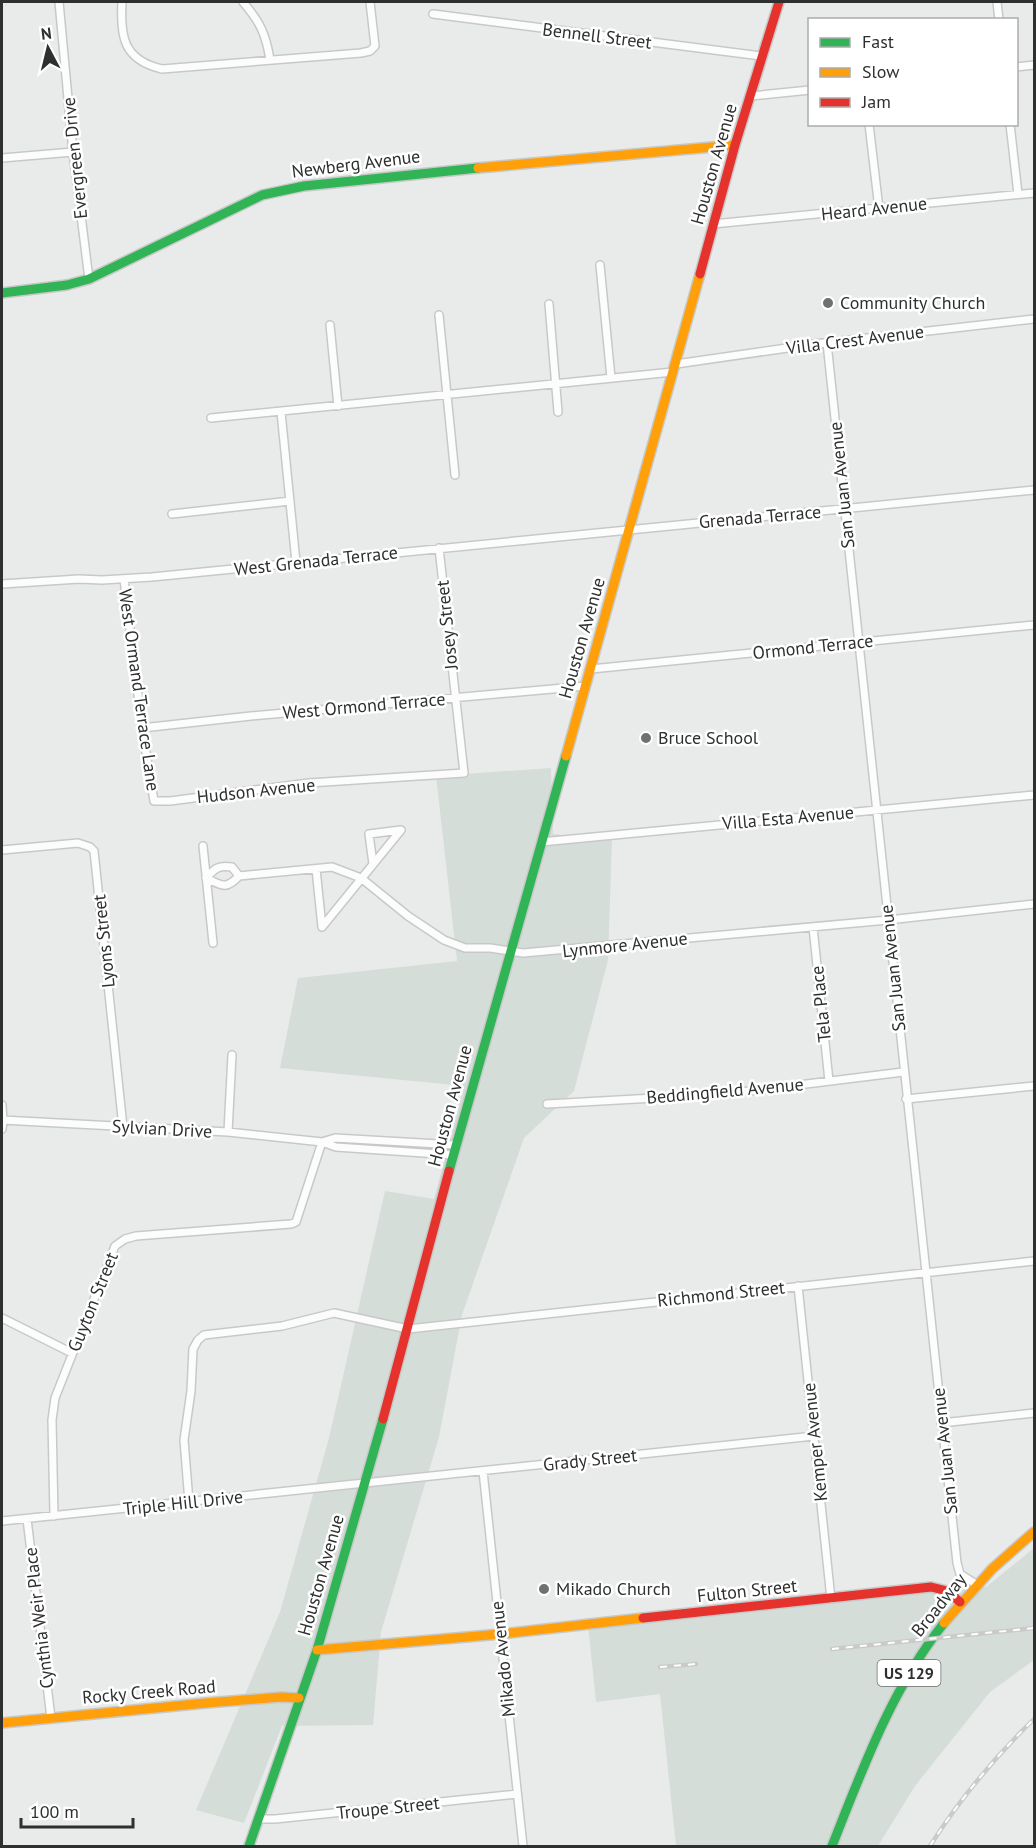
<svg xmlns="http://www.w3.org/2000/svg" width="1036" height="1848" viewBox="0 0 1036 1848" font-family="'PT Sans',sans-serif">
<rect width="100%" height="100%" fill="#e9ebea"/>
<!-- built -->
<path fill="#d5ddd9" d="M 551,768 L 553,834 L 612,840 L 608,960 L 574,1091 L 524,1138 L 462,1315 L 439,1437 L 381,1632 L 373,1725 L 282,1726 L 244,1823 L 196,1810 L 280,1612 L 329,1438 L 385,1191 L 434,1199 L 464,1086 L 280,1068 L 298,978 L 457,961 L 436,776 Z
M 1034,1548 L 1034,1660 L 990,1692 L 915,1786 L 878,1846 L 676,1846 L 660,1694 L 596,1702 L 588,1625 L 986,1587 Z"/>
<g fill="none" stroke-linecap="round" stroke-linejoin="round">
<defs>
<path id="street" d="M 59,2 L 73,152 L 89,279
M 122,2 C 120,36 123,60 162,69 L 361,53 L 370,51 L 375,46 L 370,2
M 243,2 C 260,22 266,34 270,60
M 997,2 L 999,20
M 433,14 L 761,56
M 1016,67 L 1034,65
M 751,96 L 810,90
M 869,124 L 879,209
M 1010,124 L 1018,194
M 2,158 L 73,152
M 713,224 L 1034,193
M 600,265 L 611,378
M 549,304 L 558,412
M 439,315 L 455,475
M 330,325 L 338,406
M 827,343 L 957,1563 L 960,1574 L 976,1584
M 676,364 L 815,344 L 1034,319
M 281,412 L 296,562
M 211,418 L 673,372
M 172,514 L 290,501
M 124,579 L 142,728 L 154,801 L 170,801 L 309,783 L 464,773 L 439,548
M 2,584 L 79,579 L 102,580 L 152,577 L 1034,490
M 591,669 L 1034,625
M 142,728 L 251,716 L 586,686
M 541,842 L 1034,795
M 203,846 L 213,943
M 2,850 L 78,843 L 90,847 L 94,851 L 123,1127
M 316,869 L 322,927 L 401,830 L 369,834 L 373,864
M 239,876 L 232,867 C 219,865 215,868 206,878 C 222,886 226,890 239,876 L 332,867 L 361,878 L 408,916 L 444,940 L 465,948 L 490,948 L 523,953 L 888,920 L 1034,904
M 813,927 L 829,1081
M 906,1099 L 1034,1086
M 547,1104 L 725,1094 L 903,1072
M 2,1105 L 3,1121 L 2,1129
M 2,1120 L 228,1132 L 322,1142 L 336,1147 L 453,1155
M 228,1132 L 232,1055
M 322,1142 L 335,1138 L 456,1145
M 798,1286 L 831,1599
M 2,1318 L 72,1353
M 941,1423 L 1034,1413
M 483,1471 L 523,1846
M 189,1502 L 184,1440 L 191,1391 L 193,1349 L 198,1340 L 204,1335 L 282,1326 L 334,1313 L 408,1329 L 1034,1261
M 54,1516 L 52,1420 L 55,1398 L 115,1246 L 125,1239 L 136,1236 L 291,1224 L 296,1222 L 322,1142
M 27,1519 L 51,1718
M 2,1521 L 814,1436
M 259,1819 L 275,1819 L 517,1794"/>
<path id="fast" d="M 2,293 L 67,285 L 89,279 L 262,195 L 304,186 L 478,168
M 449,1171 L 566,756
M 249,1846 L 317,1650 L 383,1419
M 832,1846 C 863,1768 891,1690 944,1623"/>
<path id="slow" d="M 478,168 L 735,145
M 566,756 L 700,274
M 944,1623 L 992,1569 L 1034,1532
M 317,1650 L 501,1634 L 643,1618
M 2,1723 L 206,1703 L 281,1697 L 299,1698"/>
<path id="jam" d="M 700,274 L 735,145 L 779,2
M 383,1419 L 449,1171
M 643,1618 L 931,1587 L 947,1591 L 960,1602"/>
</defs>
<!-- street casing -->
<use href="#street" stroke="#c7c9c8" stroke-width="10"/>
<!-- fast casing -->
<use href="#fast" stroke="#c7c9c8" stroke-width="12"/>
<!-- slow casing -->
<use href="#slow" stroke="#c7c9c8" stroke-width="12"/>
<!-- jam casing -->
<use href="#jam" stroke="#c7c9c8" stroke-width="12"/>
<!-- street -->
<use href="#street" stroke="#fcfcfc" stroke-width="7"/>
<!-- fast -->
<use href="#fast" stroke="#30b455" stroke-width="9"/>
<!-- slow -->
<use href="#slow" stroke="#ff9f0a" stroke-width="9"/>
<!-- jam -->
<use href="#jam" stroke="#e5322d" stroke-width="9"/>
<defs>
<path id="rail" d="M 832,1649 L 1034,1628
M 660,1667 L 696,1664
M 930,1846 C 959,1800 995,1757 1034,1719"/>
</defs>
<!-- rail casing -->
<use href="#rail" stroke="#c9cac9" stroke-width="4.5"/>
<!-- rail -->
<use href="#rail" stroke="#fff" stroke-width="2" stroke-dasharray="7" stroke-linecap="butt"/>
</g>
<!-- markers -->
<g fill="#6f7170" stroke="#fff" stroke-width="2">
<circle cx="828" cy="303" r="6"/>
<circle cx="646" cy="738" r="6"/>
<circle cx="544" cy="1589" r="6"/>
</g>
<g text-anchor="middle" stroke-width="5" stroke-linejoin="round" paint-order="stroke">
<!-- shield labels -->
<rect fill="#fff" stroke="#6d6e6d" stroke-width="1.5" x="877.5" y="1660" width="63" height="26" rx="4.5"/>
<g font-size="16" font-weight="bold" fill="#2e302f">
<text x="909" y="1679">US 129</text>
</g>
<!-- street labels -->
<g font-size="18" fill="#2e302f" stroke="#fff">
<text transform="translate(597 36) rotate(7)" y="6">Bennell Street</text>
<text transform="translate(75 158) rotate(-96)" y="6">Evergreen Drive</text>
<text transform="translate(356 164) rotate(-7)" y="6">Newberg Avenue</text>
<text transform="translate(714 164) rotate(-74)" y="6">Houston Avenue</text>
<text transform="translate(874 209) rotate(-6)" y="6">Heard Avenue</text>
<text transform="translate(855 340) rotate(-7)" y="6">Villa Crest Avenue</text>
<text transform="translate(842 485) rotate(-96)" y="6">San Juan Avenue</text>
<text transform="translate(760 517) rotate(-5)" y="6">Grenada Terrace</text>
<text transform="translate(316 561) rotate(-6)" y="6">West Grenada Terrace</text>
<text transform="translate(447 625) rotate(-96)" y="6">Josey Street</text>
<text transform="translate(582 638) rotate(-74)" y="6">Houston Avenue</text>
<text transform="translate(813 647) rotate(-6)" y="6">Ormond Terrace</text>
<text transform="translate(139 690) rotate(82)" y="6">West Ormand Terrace Lane</text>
<text transform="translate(364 706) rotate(-5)" y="6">West Ormond Terrace</text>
<text transform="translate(256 791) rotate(-6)" y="6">Hudson Avenue</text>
<text transform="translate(788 818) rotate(-5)" y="6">Villa Esta Avenue</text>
<text transform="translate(104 941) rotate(-96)" y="6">Lyons Street</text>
<text transform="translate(625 945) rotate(-6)" y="6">Lynmore Avenue</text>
<text transform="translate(893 968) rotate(-96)" y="6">San Juan Avenue</text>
<text transform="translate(821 1004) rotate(-96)" y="6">Tela Place</text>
<text transform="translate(725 1091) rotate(-5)" y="6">Beddingfield Avenue</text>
<text transform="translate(450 1106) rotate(-75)" y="6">Houston Avenue</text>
<text transform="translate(162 1129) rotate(3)" y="6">Sylvian Drive</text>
<text transform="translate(721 1294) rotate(-6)" y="6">Richmond Street</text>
<text transform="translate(93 1302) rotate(-68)" y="6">Guyton Street</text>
<text transform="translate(815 1442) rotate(-96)" y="6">Kemper Avenue</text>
<text transform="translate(945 1451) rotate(-96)" y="6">San Juan Avenue</text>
<text transform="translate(590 1460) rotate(-6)" y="6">Grady Street</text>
<text transform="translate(183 1503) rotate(-6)" y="6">Triple Hill Drive</text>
<text transform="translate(321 1575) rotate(-74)" y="6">Houston Avenue</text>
<text transform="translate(747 1591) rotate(-6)" y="6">Fulton Street</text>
<text transform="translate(939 1605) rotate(-51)" y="6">Broadway</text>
<text transform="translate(39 1618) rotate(-97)" y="6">Cynthia Weir Place</text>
<text transform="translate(503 1659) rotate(-96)" y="6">Mikado Avenue</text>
<text transform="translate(149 1692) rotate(-5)" y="6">Rocky Creek Road</text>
<text transform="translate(388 1808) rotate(-6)" y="6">Troupe Street</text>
</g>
<!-- poi labels -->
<g font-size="18" fill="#2e302f" stroke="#fff" text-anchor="start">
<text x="840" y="309">Community Church</text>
<text x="658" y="744">Bruce School</text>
<text x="556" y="1595">Mikado Church</text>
</g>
</g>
<!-- border -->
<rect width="1036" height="1848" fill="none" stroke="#2e302f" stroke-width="6"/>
<!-- legend -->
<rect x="808" y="18" width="210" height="108" fill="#ffffff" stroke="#abacac" stroke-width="1.5"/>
<rect x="820" y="38" width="30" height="9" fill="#30b455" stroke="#abacac" stroke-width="1.5"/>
<text x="862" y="48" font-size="18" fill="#2e302f">Fast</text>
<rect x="820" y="68" width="30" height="9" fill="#ff9f0a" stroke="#abacac" stroke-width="1.5"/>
<text x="862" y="78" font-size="18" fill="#2e302f">Slow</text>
<rect x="820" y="98" width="30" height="9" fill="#e5322d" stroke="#abacac" stroke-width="1.5"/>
<text x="862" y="108" font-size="18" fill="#2e302f">Jam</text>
<!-- north arrow -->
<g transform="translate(48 48) rotate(353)" stroke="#ffffff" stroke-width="4.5" paint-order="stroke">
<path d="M0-4.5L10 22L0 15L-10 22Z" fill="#2e302f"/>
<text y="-9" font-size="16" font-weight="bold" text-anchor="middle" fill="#2e302f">N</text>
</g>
<!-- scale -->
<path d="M21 1818v9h112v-9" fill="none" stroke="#2e302f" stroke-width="3"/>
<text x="30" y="1818" font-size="18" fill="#2e302f" stroke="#ffffff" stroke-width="4.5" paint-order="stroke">100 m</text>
</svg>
